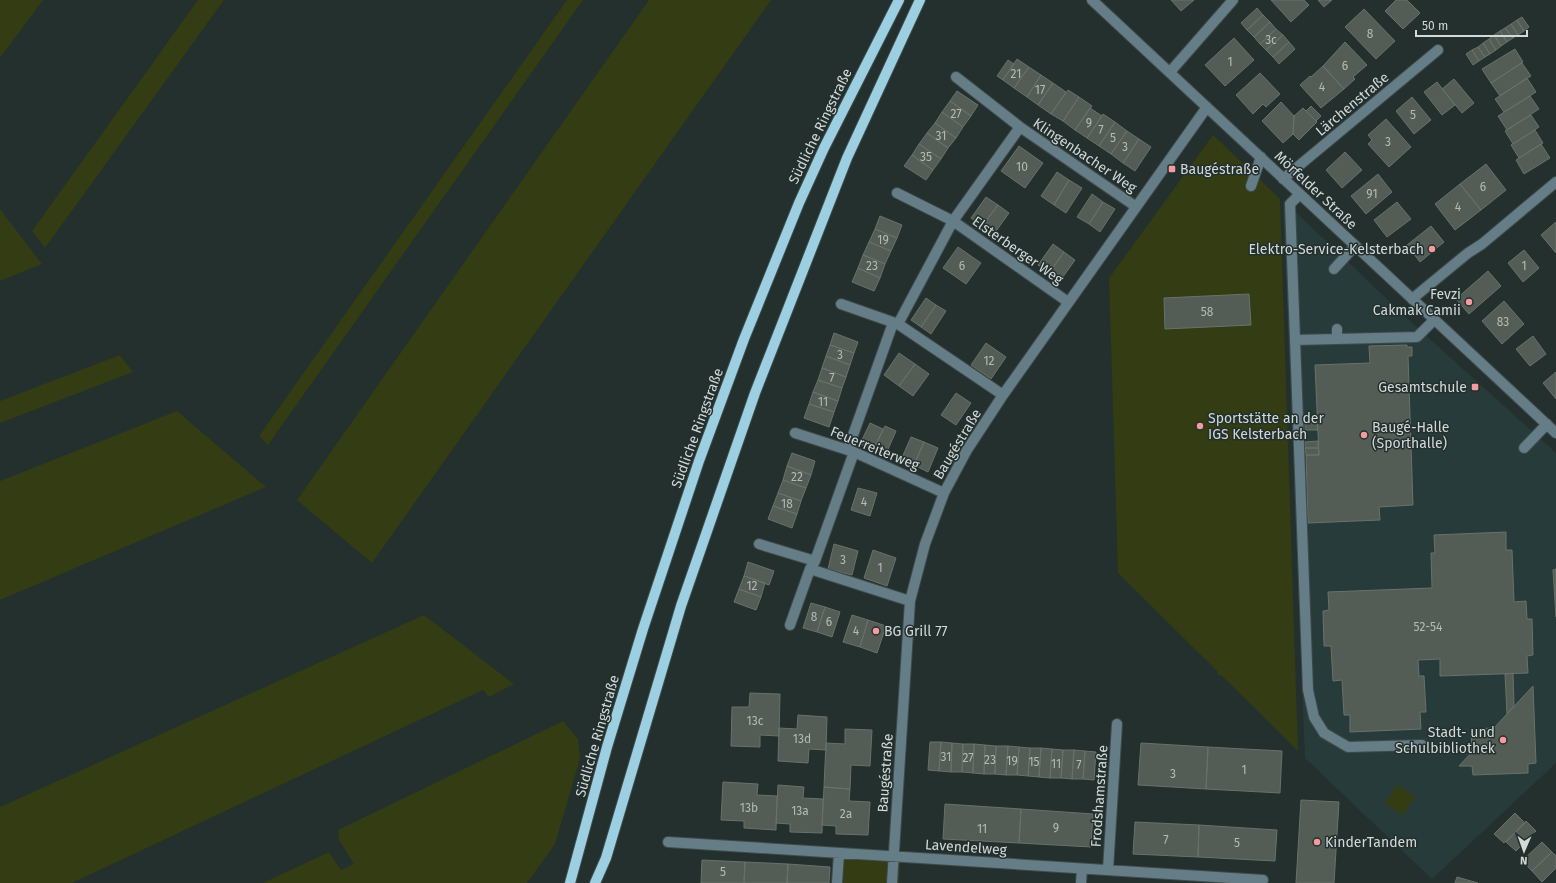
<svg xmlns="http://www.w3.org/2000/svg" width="1556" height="883" viewBox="0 0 1556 883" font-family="'Fira Sans',sans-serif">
<rect width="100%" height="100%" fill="#23302e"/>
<!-- built -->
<path fill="#273c3a" d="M 1283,200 L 1411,322 L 1556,453 L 1556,763 L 1432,879 L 1305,758 Z"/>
<!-- green -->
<path fill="#333c12" d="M 0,0 L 43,0 L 0,58 Z
M 198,0 L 224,0 L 45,248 L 32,231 Z
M 567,0 L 583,0 L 268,445 L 259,436 Z
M 649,0 L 771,0 L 372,563 L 297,500 Z
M 1213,135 L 1280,199 L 1298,751 L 1221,675 L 1218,675 L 1218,672 L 1118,573 L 1109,278 Z
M 0,209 L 42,264 L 0,281 Z
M 120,355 L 133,372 L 0,423 L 0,401 Z
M 177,411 L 266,487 L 0,600 L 0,481 Z
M 424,615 L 514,684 L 489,697 L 483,690 L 72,883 L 0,883 L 0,807 Z
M 563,721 L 578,739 L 580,759 L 555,844 L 527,883 L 263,883 L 329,852 L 341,870 L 354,864 L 339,840 L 338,830 Z
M 1396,785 L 1415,796 L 1404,815 L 1385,804 Z
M 836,858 L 900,863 L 899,883 L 834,883 Z"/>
<!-- building -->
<path fill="#535d56" stroke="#68726b" d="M 1171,0 L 1194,0 L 1181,11 Z
M 1271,0 L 1304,0 L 1309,5 L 1291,22 Z
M 1318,0 L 1332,0 L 1324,7 Z
M 1396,0 L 1407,0 L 1420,13 L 1403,29 L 1385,11 Z
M 1257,8 L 1263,15 L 1247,30 L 1241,23 Z
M 1364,9 L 1395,41 L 1376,59 L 1345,27 Z
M 1263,15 L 1270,22 L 1254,37 L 1247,30 Z
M 1522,17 L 1529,27 L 1524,31 L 1517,20 Z
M 1517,20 L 1524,31 L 1518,35 L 1511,24 Z
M 1270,22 L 1276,29 L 1260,44 L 1254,37 Z
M 1511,24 L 1518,35 L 1513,38 L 1505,28 Z
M 1505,28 L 1513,38 L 1507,42 L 1500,31 Z
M 1276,29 L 1283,35 L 1266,50 L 1260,44 Z
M 1500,31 L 1507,42 L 1501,46 L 1494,35 Z
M 1283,35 L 1289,42 L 1273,57 L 1266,50 Z
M 1494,35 L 1501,46 L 1496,50 L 1489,39 Z
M 1234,38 L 1254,60 L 1225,86 L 1205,65 Z
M 1489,39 L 1496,50 L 1490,54 L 1483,43 Z
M 1289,42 L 1295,49 L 1279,64 L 1273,57 Z
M 1345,42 L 1367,65 L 1353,77 L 1355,79 L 1344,89 L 1323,66 Z
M 1483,43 L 1490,54 L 1485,57 L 1478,47 Z
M 1478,47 L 1485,57 L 1479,61 L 1472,50 Z
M 1515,49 L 1523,62 L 1491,83 L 1482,69 Z
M 1472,50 L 1479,61 L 1473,65 L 1466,54 Z
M 1017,59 L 1029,67 L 1014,88 L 1003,80 Z
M 1008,60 L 1014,64 L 1003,80 L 997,76 Z
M 1522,63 L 1531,76 L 1500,96 L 1491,83 Z
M 1323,66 L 1344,89 L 1321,108 L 1300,85 L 1310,76 L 1311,77 Z
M 1029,67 L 1041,75 L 1027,97 L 1014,88 Z
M 1260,73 L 1280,94 L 1266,107 L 1263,104 L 1253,114 L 1236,95 Z
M 1041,75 L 1053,83 L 1038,105 L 1027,97 Z
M 1527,78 L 1536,92 L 1504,112 L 1495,99 Z
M 1454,79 L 1474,103 L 1462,113 L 1442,89 Z
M 1437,82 L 1455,105 L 1442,115 L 1424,92 Z
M 1053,83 L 1066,92 L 1051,114 L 1038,105 Z
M 1068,90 L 1079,97 L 1063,121 L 1051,114 Z
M 957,91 L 978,105 L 971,116 L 950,101 Z
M 1530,96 L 1539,109 L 1507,130 L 1498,116 Z
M 1079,97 L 1092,106 L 1075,130 L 1063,121 Z
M 1412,97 L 1431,120 L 1414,134 L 1396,111 Z
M 950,101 L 971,116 L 963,127 L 942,112 Z
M 1281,102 L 1294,116 L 1293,134 L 1283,143 L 1262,121 Z
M 1311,106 L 1321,116 L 1316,121 L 1306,111 Z
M 1090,108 L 1102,116 L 1087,138 L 1075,130 Z
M 1303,108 L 1317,122 L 1299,140 L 1293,134 L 1294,116 Z
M 942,112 L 963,127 L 956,138 L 935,123 Z
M 1103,114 L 1115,122 L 1099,146 L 1087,138 Z
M 1531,115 L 1539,127 L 1513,144 L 1505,131 Z
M 1386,119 L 1411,147 L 1389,167 L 1368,144 L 1372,140 L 1368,135 Z
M 1115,122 L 1127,131 L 1111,154 L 1099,146 Z
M 935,123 L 956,138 L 948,148 L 927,133 Z
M 1535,130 L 1543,143 L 1519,158 L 1511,145 Z
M 1127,131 L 1139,139 L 1123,163 L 1111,154 Z
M 927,133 L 948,148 L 941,159 L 919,144 Z
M 1139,139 L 1151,147 L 1135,171 L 1123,163 Z
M 919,144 L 941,159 L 933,170 L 912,155 Z
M 1541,144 L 1550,158 L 1524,174 L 1516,160 Z
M 1019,146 L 1043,163 L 1025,188 L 1001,171 Z
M 1345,152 L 1362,170 L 1342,188 L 1326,170 Z
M 912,155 L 933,170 L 926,180 L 904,166 Z
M 1486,164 L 1506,190 L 1481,210 L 1460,184 Z
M 1057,172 L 1069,180 L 1054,205 L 1041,196 Z
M 1378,174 L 1392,192 L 1366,214 L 1351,196 Z
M 1069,180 L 1082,188 L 1066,213 L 1054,205 Z
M 1460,184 L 1481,210 L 1455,230 L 1435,204 Z
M 1092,194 L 1103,202 L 1089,224 L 1077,217 Z
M 986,197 L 998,205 L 982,226 L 971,218 Z
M 1103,202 L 1115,209 L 1100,232 L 1089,224 Z
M 1397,202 L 1411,219 L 1387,237 L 1374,220 Z
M 998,205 L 1009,213 L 994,234 L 982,226 Z
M 880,216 L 902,225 L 897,238 L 875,229 Z
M 1556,222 L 1556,253 L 1541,235 Z
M 1431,226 L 1444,242 L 1420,262 L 1407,245 Z
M 875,229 L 897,238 L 891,251 L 869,242 Z
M 869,242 L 891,251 L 885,264 L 863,255 Z
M 1053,244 L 1064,252 L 1049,273 L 1038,265 Z
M 958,247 L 981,263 L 966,284 L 943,268 Z
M 1524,250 L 1539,268 L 1523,282 L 1508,263 Z
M 1064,252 L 1075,260 L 1060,281 L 1049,273 Z
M 863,255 L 885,264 L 880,278 L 858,268 Z
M 858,268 L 880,278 L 874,291 L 852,282 Z
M 1488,271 L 1501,286 L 1469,314 L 1456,299 Z
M 1249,294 L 1251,325 L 1165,329 L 1164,298 Z
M 926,298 L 936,305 L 921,327 L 911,320 Z
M 1504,301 L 1524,324 L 1502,344 L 1482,321 Z
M 936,305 L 946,311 L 931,334 L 921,327 Z
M 834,333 L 858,342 L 854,353 L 830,345 Z
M 1533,336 L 1546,354 L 1530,366 L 1516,349 Z
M 986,343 L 1006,357 L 991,379 L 971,365 Z
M 830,345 L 854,353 L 850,365 L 826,356 Z
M 1407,345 L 1407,347 L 1412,347 L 1412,356 L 1408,356 L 1413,505 L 1379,507 L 1380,520 L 1308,523 L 1306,455 L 1319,455 L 1315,365 L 1370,363 L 1369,346 Z
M 899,353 L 915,364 L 899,386 L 884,375 Z
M 826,356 L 850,365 L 846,377 L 822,368 Z
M 915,364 L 929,374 L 913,396 L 899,386 Z
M 822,368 L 846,377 L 842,388 L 818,380 Z
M 1556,372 L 1556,399 L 1543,383 Z
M 818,380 L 842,388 L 838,401 L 813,392 Z
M 813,392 L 838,401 L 834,412 L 809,404 Z
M 956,393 L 971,403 L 956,425 L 941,415 Z
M 809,404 L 834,412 L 829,427 L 804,418 Z
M 870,423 L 883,429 L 873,450 L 860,444 Z
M 1305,423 L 1317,423 L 1318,430 L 1305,430 Z
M 885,426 L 896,431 L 886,454 L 874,449 Z
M 911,437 L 924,442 L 914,465 L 901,460 Z
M 1318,441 L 1318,448 L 1305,448 L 1305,442 Z
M 924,442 L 938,448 L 928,472 L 914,465 Z
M 1305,448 L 1318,448 L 1319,455 L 1306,455 Z
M 792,453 L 815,461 L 811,475 L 787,466 Z
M 787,466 L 811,475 L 806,488 L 783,480 Z
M 783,480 L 806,488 L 801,501 L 778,493 Z
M 858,488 L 877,493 L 870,516 L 851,510 Z
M 778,493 L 801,501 L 797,514 L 773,506 Z
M 773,506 L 797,514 L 792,528 L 768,519 Z
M 1506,532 L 1506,550 L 1512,550 L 1514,602 L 1526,601 L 1527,619 L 1532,619 L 1533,655 L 1527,656 L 1528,673 L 1440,676 L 1440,659 L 1418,660 L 1419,676 L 1424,676 L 1426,712 L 1420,712 L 1421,729 L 1350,732 L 1350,715 L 1344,715 L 1342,680 L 1333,681 L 1331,646 L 1324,646 L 1323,611 L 1329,610 L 1328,592 L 1432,588 L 1431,553 L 1435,553 L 1434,535 Z
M 834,544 L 858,551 L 852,575 L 828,569 Z
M 873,550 L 896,558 L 887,586 L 864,578 Z
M 748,562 L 774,571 L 769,585 L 744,576 Z
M 1556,569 L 1556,617 L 1553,570 Z
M 744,576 L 765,583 L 761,597 L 739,589 Z
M 739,589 L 761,597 L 756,610 L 734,602 Z
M 811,603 L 825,607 L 817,632 L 803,628 Z
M 825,607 L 840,612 L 832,637 L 817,632 Z
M 852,615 L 868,620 L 860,647 L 843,642 Z
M 868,620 L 886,626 L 877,653 L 860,647 Z
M 1513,673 L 1514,706 L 1507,714 L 1505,674 Z
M 1533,686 L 1536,763 L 1528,764 L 1528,773 L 1473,775 L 1472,766 L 1459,766 L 1472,752 L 1471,729 L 1494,728 Z
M 750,693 L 780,694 L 779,736 L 760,735 L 760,747 L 731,746 L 732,707 L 749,707 Z
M 798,715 L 827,717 L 826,750 L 809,749 L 808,763 L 778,761 L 779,728 L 797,729 Z
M 845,729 L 872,730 L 870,766 L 851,765 L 850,789 L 824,787 L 826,743 L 845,744 Z
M 930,742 L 941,742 L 939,771 L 928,770 Z
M 941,742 L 952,743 L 951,772 L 939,771 Z
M 952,743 L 963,744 L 962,772 L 951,772 Z
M 1141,743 L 1208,747 L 1206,789 L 1138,785 Z
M 963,744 L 974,744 L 973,773 L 962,772 Z
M 974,744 L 985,745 L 984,774 L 973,773 Z
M 985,745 L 996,746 L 995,774 L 984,774 Z
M 996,746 L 1008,746 L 1006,775 L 995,774 Z
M 1008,746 L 1019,747 L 1017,775 L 1006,775 Z
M 1019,747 L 1030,748 L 1028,776 L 1017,775 Z
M 1208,747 L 1282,751 L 1280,793 L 1206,789 Z
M 1030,748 L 1041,748 L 1039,777 L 1028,776 Z
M 1041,748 L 1052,749 L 1050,778 L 1039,777 Z
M 1052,749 L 1063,750 L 1061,778 L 1050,778 Z
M 1063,750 L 1074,750 L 1072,779 L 1061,778 Z
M 1074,750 L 1085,751 L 1083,779 L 1072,779 Z
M 1085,751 L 1096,752 L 1094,780 L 1083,779 Z
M 723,782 L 758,784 L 757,795 L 777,796 L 776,830 L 744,828 L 744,821 L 721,820 Z
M 778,785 L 804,787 L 803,798 L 823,799 L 822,833 L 790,832 L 790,824 L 776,823 Z
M 824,787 L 850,789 L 849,801 L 870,802 L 868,835 L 836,834 L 836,826 L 822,825 Z
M 1301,800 L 1339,802 L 1334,883 L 1296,883 Z
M 945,804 L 1021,809 L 1019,843 L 943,839 Z
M 1021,809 L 1093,814 L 1091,847 L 1019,843 Z
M 1515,813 L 1525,823 L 1504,843 L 1494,834 Z
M 1526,821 L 1536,831 L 1516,851 L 1506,842 Z
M 1135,822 L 1199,825 L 1198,857 L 1133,854 Z
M 1199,825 L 1277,830 L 1275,861 L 1198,857 Z
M 1542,842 L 1552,852 L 1532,871 L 1522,861 Z
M 1552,852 L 1556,856 L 1556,868 L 1542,882 L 1532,871 Z
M 702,860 L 745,862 L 744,883 L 701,883 Z
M 745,862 L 788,864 L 787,883 L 744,883 Z
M 788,864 L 830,867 L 829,883 L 787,883 Z
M 1457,877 L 1478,883 L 1455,883 Z"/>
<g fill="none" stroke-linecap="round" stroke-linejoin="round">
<defs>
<path id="minor" d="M 1092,0 L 1556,433
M 1170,72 L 1233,0
M 956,77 L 1020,127 L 1135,206
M 1283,179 L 1438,50
M 1251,186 L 1261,157
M 897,193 L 953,221 L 1068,302
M 1300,194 L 1290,204 L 1308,690 L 1314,717 L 1324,733 L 1348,747 L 1422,745
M 1334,269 L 1355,246
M 1412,299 L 1468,253 L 1482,244 L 1556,182
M 841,304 L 898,324
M 1337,329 L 1337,339
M 1295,340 L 1417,337 L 1434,320
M 1003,395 L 898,324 L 953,221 L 1020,127
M 795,433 L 854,452 L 944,493
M 1524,448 L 1547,424
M 848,449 L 893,323
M 759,544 L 815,561
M 810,569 L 910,601
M 790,625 L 810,569 L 815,561 L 854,452
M 668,842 L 1263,880
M 1108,870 L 1117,724
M 837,883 L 839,853
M 892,883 L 910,601 L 925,544 L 944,493 L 967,450 L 1003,395 L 1207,107
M 1081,883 L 1082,869"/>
<path id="major" d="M 570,883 L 607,747 L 643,629 L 699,461 L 744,339 L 799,203 L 824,148 L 899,0
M 595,883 L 606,858 L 681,606 L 755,393 L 847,158 L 920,0"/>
</defs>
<!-- minor casing -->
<use href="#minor" stroke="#3f4b49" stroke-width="12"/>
<!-- major casing -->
<use href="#major" stroke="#3f4b49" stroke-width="12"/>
<!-- minor -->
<use href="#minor" stroke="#657d87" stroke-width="10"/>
<!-- major -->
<use href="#major" stroke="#9ccfe2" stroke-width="10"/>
</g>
<!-- markers -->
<g fill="#f59b9e" stroke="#23302e" stroke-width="1.5">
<rect x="1168" y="165" width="8" height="8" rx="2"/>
<circle cx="1432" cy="249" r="4"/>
<circle cx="1469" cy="302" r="4"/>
<rect x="1471" y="383" width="8" height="8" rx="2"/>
<circle cx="1200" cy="426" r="4"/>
<circle cx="1364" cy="435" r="4"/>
<circle cx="876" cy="631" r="4"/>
<circle cx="1503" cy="740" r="4"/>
<circle cx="1317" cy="842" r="4"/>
</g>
<g text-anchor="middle" stroke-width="3" stroke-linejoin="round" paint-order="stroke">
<!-- number labels -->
<g font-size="12" fill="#b2bbb8">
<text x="1370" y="38">8</text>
<text x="1271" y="44">3c</text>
<text x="1230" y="66">1</text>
<text x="1345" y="70">6</text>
<text x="1016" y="78">21</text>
<text x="1322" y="91">4</text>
<text x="1040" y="94">17</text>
<text x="956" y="118">27</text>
<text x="1413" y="119">5</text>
<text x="1089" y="127">9</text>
<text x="1101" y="134">7</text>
<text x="941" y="140">31</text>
<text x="1113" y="142">5</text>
<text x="1388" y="146">3</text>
<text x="1125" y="151">3</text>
<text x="926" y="161">35</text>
<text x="1022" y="171">10</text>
<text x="1483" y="191">6</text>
<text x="1372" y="198">91</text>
<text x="1458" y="211">4</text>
<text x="883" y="244">19</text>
<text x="872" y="270">23</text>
<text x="962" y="270">6</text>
<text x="1524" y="270">1</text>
<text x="1207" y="316">58</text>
<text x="1503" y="326">83</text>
<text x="840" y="359">3</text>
<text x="989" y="365">12</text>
<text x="832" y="382">7</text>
<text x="823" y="406">11</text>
<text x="797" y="481">22</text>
<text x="864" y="506">4</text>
<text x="787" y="508">18</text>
<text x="843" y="564">3</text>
<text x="880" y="572">1</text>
<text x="752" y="590">12</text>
<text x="814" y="621">8</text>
<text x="829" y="626">6</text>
<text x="1428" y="631">52-54</text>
<text x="856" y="635">4</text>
<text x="755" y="725">13c</text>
<text x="802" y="743">13d</text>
<text x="946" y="761">31</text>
<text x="968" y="762">27</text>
<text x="990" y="764">23</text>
<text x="1012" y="765">19</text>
<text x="1034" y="766">15</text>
<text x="1056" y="768">11</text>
<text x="1079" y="769">7</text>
<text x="1244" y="774">1</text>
<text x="1173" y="778">3</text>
<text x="749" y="812">13b</text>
<text x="800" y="815">13a</text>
<text x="846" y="818">2a</text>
<text x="1056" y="832">9</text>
<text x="982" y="833">11</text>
<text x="1166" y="844">7</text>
<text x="1237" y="847">5</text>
<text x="723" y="876">5</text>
</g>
<!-- street labels -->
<g font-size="14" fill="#d2dad9" stroke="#23302e">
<text transform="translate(1352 104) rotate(-40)" y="5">Lärchenstraße</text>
<text transform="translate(820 126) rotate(-64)" y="5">Südliche Ringstraße</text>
<text transform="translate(1085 155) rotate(34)" y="5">Klingenbacher Weg</text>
<text transform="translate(1316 190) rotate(43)" y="5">Mörfelder Straße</text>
<text transform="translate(1018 250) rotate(35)" y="5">Elsterberger Weg</text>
<text transform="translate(697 428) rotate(-70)" y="5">Südliche Ringstraße</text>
<text transform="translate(957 444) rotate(-59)" y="5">Baugéstraße</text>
<text transform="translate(875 448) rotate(22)" y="5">Feuerreiterweg</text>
<text transform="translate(597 736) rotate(-74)" y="5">Südliche Ringstraße</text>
<text transform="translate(885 773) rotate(-86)" y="5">Baugéstraße</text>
<text transform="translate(1099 796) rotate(-86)" y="5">Frodshamstraße</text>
<text transform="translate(966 847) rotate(4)" y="5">Lavendelweg</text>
</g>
<!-- poi labels -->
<g font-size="14" fill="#d2dad9" stroke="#23302e" text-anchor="start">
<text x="1180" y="174">Baugéstraße</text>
<text x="1424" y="254" text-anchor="end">Elektro-Service-Kelsterbach</text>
<text x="1461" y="299" text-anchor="end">Fevzi<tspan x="1461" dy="16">Cakmak Camii</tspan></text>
<text x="1467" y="392" text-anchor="end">Gesamtschule</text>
<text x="1208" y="423">Sportstätte an der<tspan x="1208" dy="16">IGS Kelsterbach</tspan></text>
<text x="1372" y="432">Baugé-Halle<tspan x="1372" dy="16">(Sporthalle)</tspan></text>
<text x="884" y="636">BG Grill 77</text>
<text x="1495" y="737" text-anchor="end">Stadt- und<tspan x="1495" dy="16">Schulbibliothek</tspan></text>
<text x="1325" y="847">KinderTandem</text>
</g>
</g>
<!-- north arrow -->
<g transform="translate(1524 851) rotate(182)" stroke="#23302e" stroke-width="3" paint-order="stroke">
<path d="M0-3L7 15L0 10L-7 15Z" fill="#d2dad9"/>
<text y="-6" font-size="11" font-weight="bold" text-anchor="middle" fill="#d2dad9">N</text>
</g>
<!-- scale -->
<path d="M1416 30v6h111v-6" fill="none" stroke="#d2dad9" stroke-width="2"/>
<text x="1422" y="30" font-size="12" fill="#d2dad9" stroke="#23302e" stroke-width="3" paint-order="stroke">50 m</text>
</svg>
